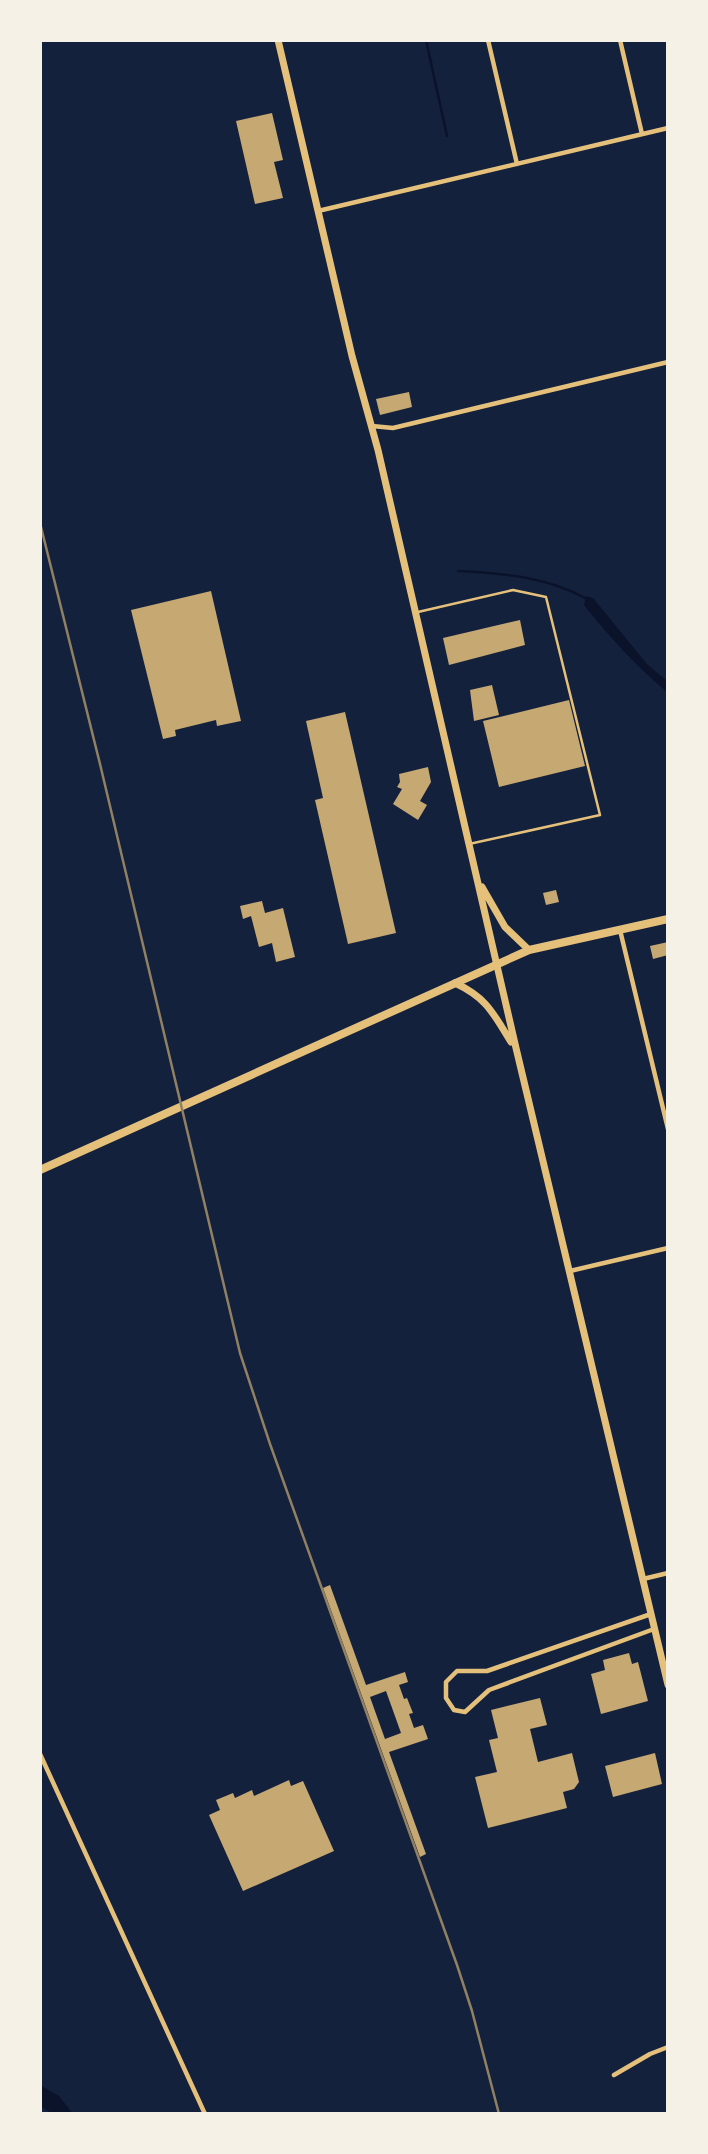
<svg xmlns="http://www.w3.org/2000/svg" width="708" height="2154" viewBox="0 0 708 2154" font-family="Literata,serif">
<rect width="100%" height="100%" fill="#14213d"/>
<!-- water -->
<path fill="#0b132b" d="M 586,596 L 593,598 L 647,664 L 668,682 L 668,693 C 637,667 609,637 584,605 Z
M 40,2085 L 59,2096 L 73,2114 L 53,2114 L 40,2106 Z"/>
<g fill="none" stroke-linecap="round" stroke-linejoin="round">
<!-- stream -->
<path stroke="#0b132b" stroke-width="2.5" d="M 426,40 L 447,136
M 458,571 C 502,573 548,577 587,599"/>
</g>
<!-- building -->
<path fill="#c6a872" fill-rule="evenodd" d="M 272,113 L 283,160 L 274,162 L 283,198 L 255,204 L 236,121 Z
M 409,392 L 412,407 L 380,415 L 376,399 Z
M 211,591 L 241,721 L 217,726 L 216,720 L 175,730 L 176,736 L 163,739 L 131,610 Z
M 520,620 L 525,645 L 449,665 L 443,638 Z
M 492,685 L 499,715 L 474,721 L 470,690 Z
M 569,700 L 585,766 L 499,787 L 483,721 Z
M 345,712 L 396,933 L 348,944 L 315,800 L 323,798 L 306,721 Z
M 428,767 L 431,782 L 420,801 L 427,805 L 418,820 L 393,804 L 402,789 L 397,787 L 400,782 L 399,774 Z
M 556,890 L 559,902 L 546,905 L 543,893 Z
M 262,901 L 265,913 L 283,908 L 295,957 L 276,962 L 272,943 L 259,947 L 251,916 L 243,919 L 240,906 Z
M 668,942 L 668,955 L 653,959 L 650,946 Z
M 330,1585 L 366,1685 L 405,1672 L 408,1682 L 399,1685 L 404,1699 L 407,1698 L 413,1713 L 409,1714 L 414,1728 L 423,1725 L 428,1739 L 389,1752 L 426,1854 L 420,1857 L 323,1588 ZM 386,1691 L 401,1733 L 385,1739 L 370,1697 Z
M 629,1653 L 632,1664 L 638,1662 L 648,1701 L 601,1714 L 591,1674 L 605,1670 L 603,1660 Z
M 540,1698 L 547,1725 L 530,1729 L 538,1762 L 572,1753 L 579,1782 L 574,1789 L 563,1792 L 567,1808 L 488,1828 L 475,1777 L 497,1772 L 489,1740 L 498,1738 L 491,1710 Z
M 655,1753 L 662,1784 L 613,1797 L 605,1766 Z
M 289,1780 L 291,1786 L 303,1781 L 334,1851 L 243,1891 L 209,1815 L 220,1810 L 216,1800 L 233,1793 L 235,1798 L 252,1790 L 254,1796 Z"/>
<g fill="none" stroke-linecap="round" stroke-linejoin="round">
<!-- service -->
<path stroke="#e5c07b" stroke-width="2.5" d="M 418,612 L 513,590 L 546,597 L 600,815 L 469,844"/>
<!-- minor -->
<path stroke="#e5c07b" stroke-width="4.5" d="M 488,40 L 517,164
M 620,40 L 642,134
M 318,211 L 668,128
M 372,426 L 393,428 L 668,362
M 620,930 L 668,1129
M 570,1271 L 668,1248
M 643,1579 L 668,1573
M 651,1614 L 487,1671 L 457,1671 L 446,1682 L 446,1698 L 454,1710 L 465,1712 L 489,1690 L 654,1629
M 40,1754 L 205,2114
M 614,2075 L 650,2054 L 668,2047"/>
<!-- secondary -->
<path stroke="#e5c07b" stroke-width="7" d="M 278,40 L 352,356 L 378,450 L 516,1048 L 668,1685
M 482,887 L 505,927 L 529,950
M 455,983 C 487,998 493,1013 511,1042"/>
<!-- trunk -->
<path stroke="#e5c07b" stroke-width="8" d="M 40,1170 L 529,950 L 668,919"/>
<!-- rail -->
<path stroke="#918062" stroke-width="2.5" d="M 40,523 L 100,764 L 240,1353 L 270,1444 L 457,1965 L 472,2011 L 499,2114"/>
</g>
<!-- border -->
<rect width="708" height="2154" fill="none" stroke="#f6f1e7" stroke-width="84"/>
</svg>
